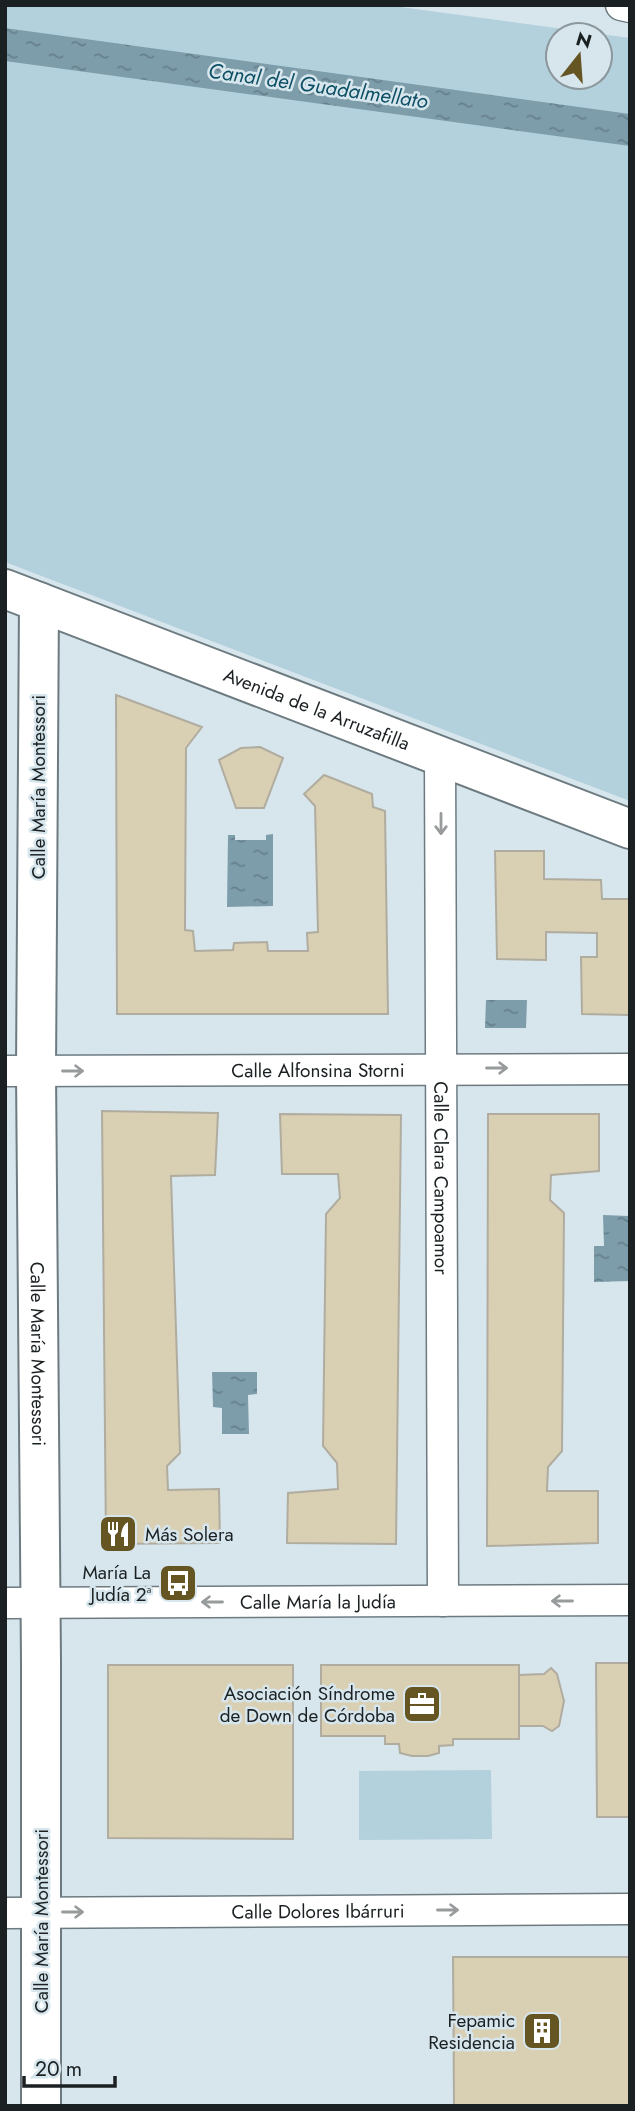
<svg xmlns="http://www.w3.org/2000/svg" width="635" height="2111" viewBox="0 0 635 2111" font-family="Jost,sans-serif">
<defs>
<pattern id="water-ripples" width="26" height="14" patternUnits="userSpaceOnUse" patternTransform="scale(1.75)"><rect width="26" height="14" fill="#7d9dab"/><path d="M2 4q2-2 4 0t4 0M15 11q2-2 4 0t4 0" fill="none" stroke="#66808b"/></pattern>
</defs>
<rect width="100%" height="100%" fill="#d7e6ed"/>
<!-- green -->
<path fill="#b3d0dd" fill-rule="evenodd" d="M 5,5 L 386,5 L 630,38 L 630,801 L 5,562 ZM 558,35 L 600,35 L 600,77 L 558,77 Z
M 491,1770 L 492,1839 L 359,1840 L 359,1771 Z"/>
<!-- water -->
<path fill="url(#water-ripples)" d="M 5,28 L 630,114 L 630,146 L 5,61 Z
M 273,834 L 273,906 L 227,907 L 228,835 L 235,835 L 235,840 L 266,840 L 266,835 Z
M 486,1000 L 527,1000 L 526,1028 L 485,1028 Z
M 603,1215 L 629,1216 L 630,1281 L 594,1282 L 594,1246 L 604,1246 Z
M 212,1372 L 257,1372 L 257,1394 L 248,1395 L 249,1434 L 222,1434 L 222,1408 L 213,1407 Z"/>
<!-- building -->
<path fill="#d9cfb2" stroke="#b0ac9f" stroke-width="2" d="M 116,695 L 202,727 L 186,748 L 185,930 L 193,931 L 195,951 L 233,950 L 234,943 L 267,942 L 268,951 L 308,951 L 307,933 L 318,932 L 315,806 L 304,794 L 324,775 L 372,794 L 373,807 L 385,811 L 388,1014 L 117,1014 Z
M 260,747 L 283,758 L 264,808 L 236,808 L 219,760 L 241,748 Z
M 495,851 L 544,851 L 544,879 L 601,880 L 602,899 L 630,899 L 629,1015 L 582,1014 L 581,957 L 597,957 L 597,933 L 546,932 L 546,960 L 497,959 Z
M 102,1111 L 218,1113 L 215,1175 L 171,1176 L 180,1453 L 167,1466 L 168,1490 L 219,1489 L 220,1543 L 106,1544 Z
M 280,1114 L 401,1115 L 396,1544 L 287,1543 L 288,1493 L 338,1489 L 337,1463 L 323,1446 L 326,1214 L 340,1198 L 338,1174 L 282,1174 Z
M 488,1114 L 599,1114 L 599,1171 L 551,1175 L 550,1200 L 564,1213 L 562,1451 L 548,1467 L 547,1491 L 598,1491 L 598,1543 L 487,1546 Z
M 596,1663 L 630,1663 L 630,1817 L 597,1817 Z
M 108,1665 L 293,1665 L 293,1839 L 108,1838 Z
M 321,1665 L 519,1665 L 519,1739 L 453,1739 L 453,1745 L 439,1746 L 439,1753 L 428,1756 L 412,1756 L 400,1753 L 399,1744 L 385,1744 L 385,1736 L 321,1736 Z
M 551,1668 L 557,1674 L 564,1701 L 559,1726 L 552,1731 L 543,1726 L 519,1726 L 519,1675 L 544,1674 Z
M 453,1957 L 630,1957 L 630,2106 L 454,2106 Z"/>
<g fill="none" stroke-linecap="round" stroke-linejoin="round">
<defs>
<g id="minor">
<path d="M 621,5 L 630,7"/>
<path id="s1" d="M 440,756 L 443,1601"/>
<path id="s2" d="M 5,1071 L 630,1069"/>
<path id="s3" d="M 5,1603 L 630,1600"/>
<path id="s4" d="M 5,1913 L 630,1909"/>
</g>
<g id="major">
<path id="s5" d="M 5,589 L 630,829"/>
<path id="s6" d="M 39,602 L 36,1072 L 41,1662 L 41,2106"/>
</g>
</defs>
<!-- minor casing -->
<use href="#minor" stroke="#6d7b81" stroke-width="33"/>
<!-- major casing -->
<use href="#major" stroke="#6d7b81" stroke-width="42"/>
<!-- minor -->
<use href="#minor" stroke="#fff" stroke-width="30"/>
<!-- major -->
<use href="#major" stroke="#fff" stroke-width="38"/>
</g>
<!-- one-way arrows -->
<defs><path id="oneway-shaft" d="M-6 0H5M1.5-3L5.5 0L1.5 3" fill="none" stroke-width="1.6" stroke-linecap="round" stroke-linejoin="round" transform="scale(1.75)"/></defs>
<g stroke="#989b9c">
<use href="#oneway-shaft" transform="translate(441 824) rotate(90)"/>
<use href="#oneway-shaft" transform="translate(497 1068)"/>
<use href="#oneway-shaft" transform="translate(73 1071)"/>
<use href="#oneway-shaft" transform="translate(562 1601) rotate(180)"/>
<use href="#oneway-shaft" transform="translate(212 1602) rotate(180)"/>
<use href="#oneway-shaft" transform="translate(448 1910)"/>
<use href="#oneway-shaft" transform="translate(73 1912)"/>
</g>
<!-- icons -->
<defs>
<symbol id="restaurant-square" viewBox="-11 -11 22 22"><rect x="-9" y="-9" width="18" height="18" rx="4" fill="#655523" stroke="#d7e6ed"/><path d="M-5-6h1v4h1v-4h1v4h1v-4h1v5L-1.5 .5V6h-2V.5L-5-1ZM5-6V6H3V1.5H1.5Q1.5-4 5-6Z" fill="#fff"/></symbol>
<symbol id="bus-square" viewBox="-11 -11 22 22"><rect x="-9" y="-9" width="18" height="18" rx="4" fill="#655523" stroke="#d7e6ed"/><path d="M-5-6H5V4H4V6H2V4H-2V6H-4V4H-5ZM-3.5-4V0h7V-4ZM-3.5 1.2v1.5H-2V1.2ZM2 1.2v1.5H3.5V1.2Z" fill="#fff"/></symbol>
<symbol id="office-square" viewBox="-11 -11 22 22"><rect x="-9" y="-9" width="18" height="18" rx="4" fill="#655523" stroke="#d7e6ed"/><path d="M-6-3h4V-5.5h4V-3h4V5H-6ZM-1-4.5V-3h2v-1.5ZM-6 0V1H6V0Z" fill="#fff"/></symbol>
<symbol id="building-square" viewBox="-11 -11 22 22"><rect x="-9" y="-9" width="18" height="18" rx="4" fill="#655523" stroke="#d7e6ed"/><path d="M-4-6H4V6H1V3H-1V6H-4ZM-2.5-4.3h1.7v1.8h-1.7ZM.8-4.3h1.7v1.8H.8ZM-2.5-1h1.7V.8h-1.7ZM.8-1h1.7V.8H.8Z" fill="#fff"/></symbol>
</defs>
<g fill-rule="evenodd">
<use href="#restaurant-square" x="96" y="1512" width="44" height="44"/>
<use href="#bus-square" x="156" y="1561" width="44" height="44"/>
<use href="#office-square" x="400" y="1682" width="44" height="44"/>
<use href="#building-square" x="520" y="2009" width="44" height="44"/>
</g>
<g text-anchor="middle" stroke-width="5" stroke-linejoin="round" paint-order="stroke">
<!-- street labels -->
<g font-size="19" fill="#1b2123" stroke="#d7e6ed">
<text dy="7" stroke="none"><textPath href="#s5" startOffset="334">Avenida de la Arruzafilla</textPath></text>
<text transform="translate(38 787) rotate(-90)" y="7">Calle María Montessori</text>
<text dy="7" stroke="none"><textPath href="#s2" startOffset="313">Calle Alfonsina Storni</textPath></text>
<text dy="7" stroke="none"><textPath href="#s1" startOffset="422">Calle Clara Campoamor</textPath></text>
<text dy="7" stroke="none"><textPath href="#s6" startOffset="752">Calle María Montessori</textPath></text>
<text dy="7" stroke="none"><textPath href="#s3" startOffset="313">Calle María la Judía</textPath></text>
<text dy="7" stroke="none"><textPath href="#s4" startOffset="313">Calle Dolores Ibárruri</textPath></text>
<text transform="translate(41 1921) rotate(-90)" y="7">Calle María Montessori</text>
</g>
<!-- poi labels -->
<g font-size="19" fill="#1b2123" stroke="#d7e6ed" text-anchor="end">
<text x="145" y="1541" text-anchor="start">Más Solera</text>
<text x="151" y="1579">María La<tspan x="151" dy="22">Judía 2ª</tspan></text>
<text x="395" y="1700">Asociación Síndrome<tspan x="395" dy="22">de Down de Córdoba</tspan></text>
<text x="515" y="2027">Fepamic<tspan x="515" dy="22">Residencia</tspan></text>
</g>
<!-- water labels -->
<g font-size="21" font-style="italic" fill="#0d4f65" stroke="#d7e6ed">
<text transform="translate(318 86) rotate(8)" y="7">Canal del Guadalmellato</text>
</g>
</g>
<!-- border -->
<rect width="635" height="2111" fill="none" stroke="#1b2123" stroke-width="14"/>
<!-- north arrow -->
<g transform="translate(579 56) rotate(17)"><circle r="33" fill="#d7e6ed" stroke="#8c979c" stroke-width="2"/>
<path d="M0-5L12 26L0 18L-12 26Z" fill="#655523"/>
<text y="-10" font-size="19" font-weight="bold" text-anchor="middle" fill="#1b2123">N</text>
</g>
<!-- scale -->
<path d="M24 2076v10h91v-10" fill="none" stroke="#1b2123" stroke-width="3.5"/>
<text x="35" y="2076" font-size="21" fill="#1b2123" stroke="#d7e6ed" stroke-width="5" paint-order="stroke">20 m</text>
</svg>
